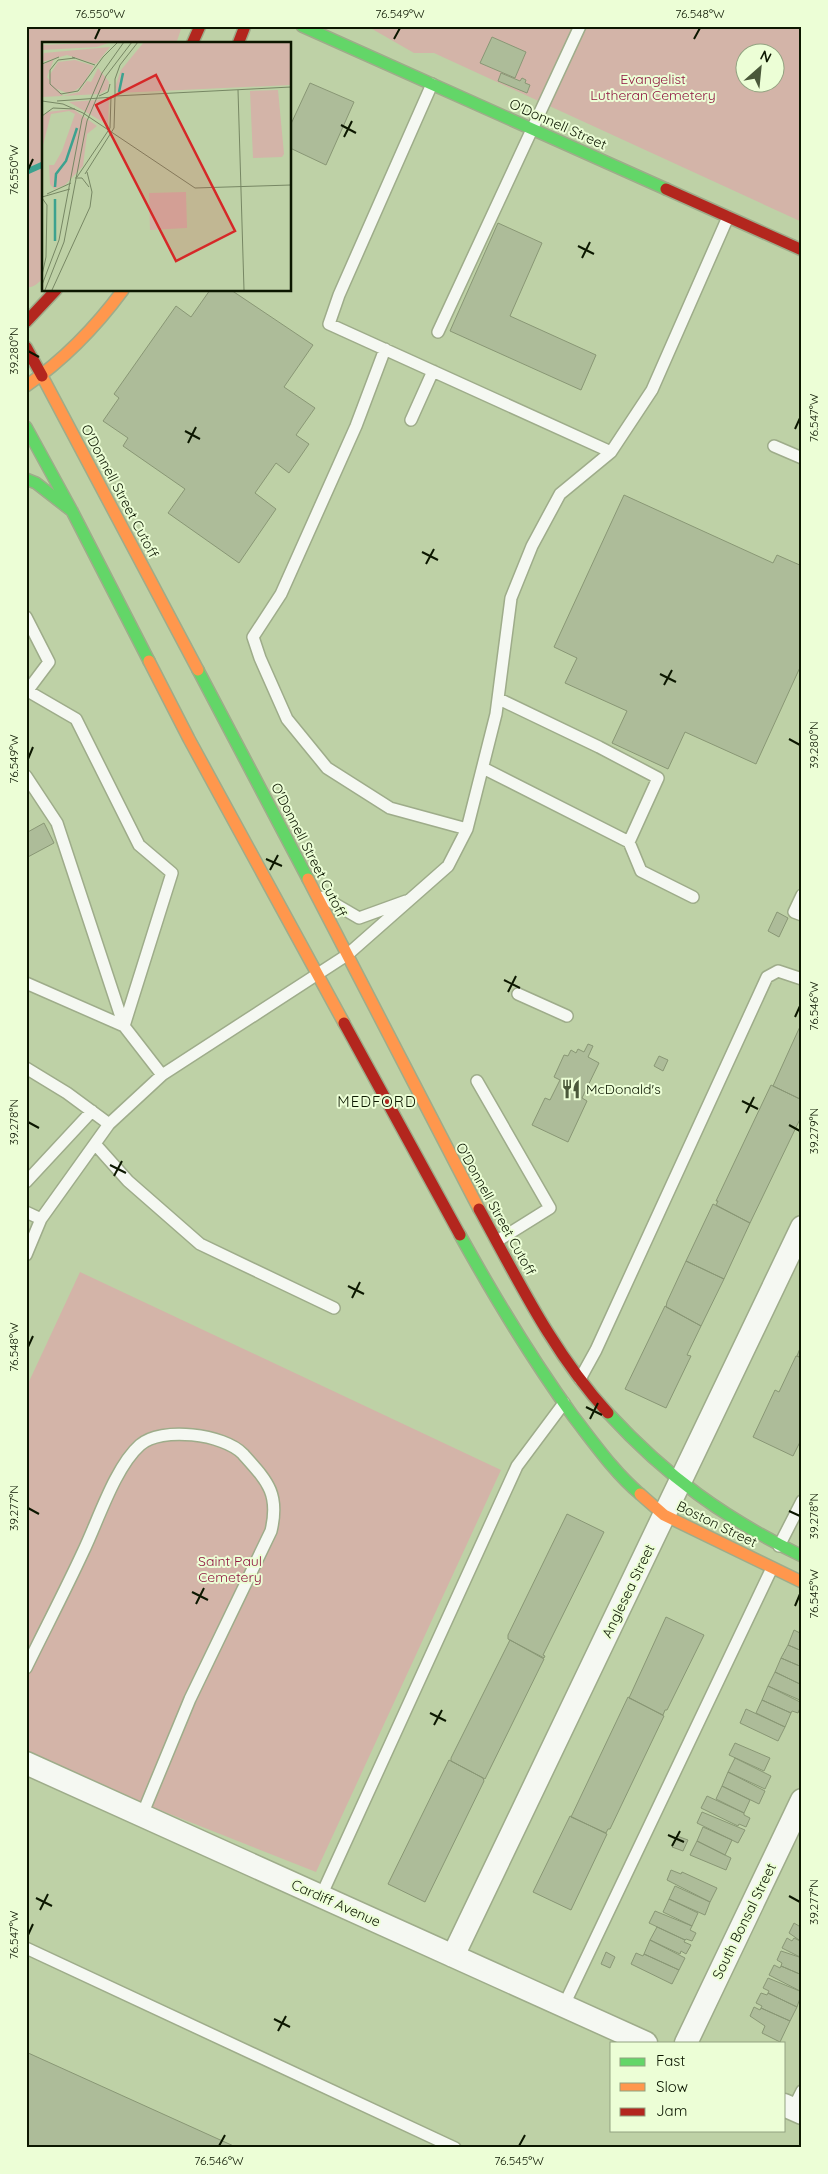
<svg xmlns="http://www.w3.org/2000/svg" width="828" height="2174" viewBox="0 0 828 2174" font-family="Quicksand,sans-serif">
<rect width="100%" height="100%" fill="#bed1a6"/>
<!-- green -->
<path fill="#d3b4a8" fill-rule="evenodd" d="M 26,26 L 182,26 L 176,44 L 44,44 L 44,277 C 38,283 35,288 26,287 Z
M 367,26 L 802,26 L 802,222 L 434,53 L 414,53 ZM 746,52 L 776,52 L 776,82 L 746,82 Z
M 80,1272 L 501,1470 L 316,1872 L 26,1757 L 26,1388 Z"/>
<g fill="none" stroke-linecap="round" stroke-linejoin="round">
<!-- stream -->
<path stroke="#3ca28f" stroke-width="6" d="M 26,172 L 44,164"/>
</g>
<!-- building -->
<path fill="#adbc99" stroke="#899775" d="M 492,37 L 526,52 L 515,78 L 480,63 Z
M 501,73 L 520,81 L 522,78 L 526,80 L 525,83 L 530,85 L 527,93 L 498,81 Z
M 310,83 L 354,102 L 326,165 L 290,148 L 290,126 Z
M 498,223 L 542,243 L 510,316 L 596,355 L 581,390 L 450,331 Z
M 210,290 L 231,290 L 313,345 L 284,387 L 315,408 L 296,435 L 309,444 L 289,473 L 276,463 L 255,493 L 276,509 L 239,563 L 168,513 L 185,489 L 123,446 L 128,438 L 103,421 L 119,398 L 114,394 L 176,306 L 191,317 Z
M 624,495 L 773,563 L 777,555 L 802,566 L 802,663 L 756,764 L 685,732 L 668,769 L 612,743 L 627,711 L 565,683 L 577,658 L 554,647 Z
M 44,823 L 54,843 L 26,858 L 26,833 Z
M 777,912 L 788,918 L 779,937 L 768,931 Z
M 802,1022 L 802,1100 L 773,1086 Z
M 588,1044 L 593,1046 L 588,1057 L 599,1063 L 582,1098 L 587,1101 L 568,1142 L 532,1125 L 545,1098 L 550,1100 L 560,1080 L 554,1077 L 564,1055 L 568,1056 L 571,1050 L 576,1053 L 578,1049 L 584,1052 Z
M 659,1056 L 668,1060 L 663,1071 L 654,1066 Z
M 771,1085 L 802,1100 L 802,1115 L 750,1223 L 716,1205 L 718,1201 L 716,1201 Z
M 713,1204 L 750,1223 L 724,1279 L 686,1261 Z
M 686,1261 L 724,1279 L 701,1326 L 666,1307 L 667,1302 Z
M 665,1306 L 701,1326 L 687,1355 L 691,1356 L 666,1408 L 625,1389 Z
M 802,1343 L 802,1358 L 797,1356 Z
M 796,1356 L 802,1358 L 802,1438 L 793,1456 L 753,1437 L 775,1390 L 779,1392 Z
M 567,1514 L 604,1532 L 543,1655 L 545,1656 L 544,1658 L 508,1639 L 508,1635 Z
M 666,1617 L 704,1635 L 667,1710 L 665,1710 L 663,1715 L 629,1698 Z
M 794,1630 L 802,1634 L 802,1651 L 788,1645 Z
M 510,1640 L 544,1659 L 485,1779 L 451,1761 L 451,1758 Z
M 788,1645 L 802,1651 L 802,1667 L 781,1658 Z
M 781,1658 L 802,1667 L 802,1685 L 775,1672 Z
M 775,1672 L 802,1685 L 802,1701 L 768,1686 Z
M 768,1686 L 802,1703 L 798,1713 L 792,1711 L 791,1713 L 762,1700 Z
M 628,1697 L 664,1716 L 610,1829 L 608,1829 L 606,1833 L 571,1817 Z
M 762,1700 L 791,1713 L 785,1727 L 756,1713 Z
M 746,1709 L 785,1727 L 778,1741 L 740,1723 Z
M 735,1743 L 770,1758 L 764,1771 L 729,1755 Z
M 735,1758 L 771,1776 L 765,1789 L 728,1772 Z
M 449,1760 L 483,1778 L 484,1781 L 425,1902 L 388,1884 Z
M 728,1772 L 765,1791 L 759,1804 L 722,1786 Z
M 722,1786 L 750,1800 L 744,1813 L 716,1799 Z
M 707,1796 L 744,1813 L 744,1815 L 750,1818 L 746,1827 L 739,1824 L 738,1826 L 701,1808 Z
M 702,1812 L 745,1830 L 738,1843 L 697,1823 Z
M 570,1816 L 607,1834 L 571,1910 L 533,1892 Z
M 703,1827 L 732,1840 L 725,1855 L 697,1841 Z
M 677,1836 L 688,1840 L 683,1851 L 672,1847 Z
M 697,1841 L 731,1858 L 726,1870 L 690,1855 Z
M 671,1870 L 681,1874 L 682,1872 L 717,1888 L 710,1902 L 667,1880 Z
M 675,1886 L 710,1902 L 705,1915 L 669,1899 Z
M 669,1899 L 698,1913 L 692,1926 L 663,1912 Z
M 655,1911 L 692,1926 L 690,1930 L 696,1933 L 692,1941 L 686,1939 L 685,1940 L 649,1923 Z
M 794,1923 L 799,1926 L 802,1924 L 802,1942 L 789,1933 Z
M 657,1927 L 685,1940 L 684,1942 L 691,1945 L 686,1954 L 681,1951 L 680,1954 L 650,1940 Z
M 787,1938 L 792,1941 L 794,1938 L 802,1942 L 802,1958 L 782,1948 Z
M 650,1940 L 685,1958 L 679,1970 L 644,1954 Z
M 781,1951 L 802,1958 L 802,1975 L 781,1966 L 782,1963 L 777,1960 Z
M 606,1952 L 615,1957 L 610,1968 L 601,1964 Z
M 636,1953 L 643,1956 L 644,1954 L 679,1970 L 672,1984 L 631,1964 Z
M 774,1965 L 780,1968 L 781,1966 L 802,1975 L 802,1992 L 769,1975 Z
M 768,1978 L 802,1992 L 797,2007 L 768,1993 L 769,1991 L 763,1988 Z
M 761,1993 L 767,1995 L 768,1993 L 797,2007 L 790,2021 L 761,2008 L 762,2006 L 756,2003 Z
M 754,2007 L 760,2010 L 761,2008 L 790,2021 L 780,2042 L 762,2033 L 765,2026 L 750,2016 Z
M 26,2052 L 238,2148 L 26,2148 Z"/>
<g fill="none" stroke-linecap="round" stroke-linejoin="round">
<defs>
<path id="lane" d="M 432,84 L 339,295 L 329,324 L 611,452
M 438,332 L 580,26
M 385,349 L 356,426 L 281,594 L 253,637 L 260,658 L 287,719 L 327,768 L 390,808 L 467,829
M 411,420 L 433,371
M 774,446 L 802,458
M 26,617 L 49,662 L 28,690
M 26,690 L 76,719 L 139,845 L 172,873 L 124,1026
M 499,699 L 599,747 L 658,778 L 629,842 L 641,871 L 693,897
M 483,768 L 629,842
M 26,776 L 57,823 L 124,1026
M 802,895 L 794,912 L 802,915
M 323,897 L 359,918 L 406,901
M 26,983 L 124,1026 L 162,1075
M 518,994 L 567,1016
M 26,1068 L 67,1093 L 109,1124
M 477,1081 L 550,1208 L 497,1241
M 95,1144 L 128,1181 L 200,1244 L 334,1308
M 26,1182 L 92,1111
M 26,1212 L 41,1219
M 26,1255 L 41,1219 L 109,1124 L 162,1075 L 347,955 L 448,866 L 467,829 L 496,714 L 511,598 L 532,546 L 560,494 L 611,452 L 652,390 L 728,217
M 580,1379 L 596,1350 L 767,977 L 778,971 L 802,979
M 779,1546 L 802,1501
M 26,1668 C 45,1629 65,1591 83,1552 C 98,1521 115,1467 140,1445 C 161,1426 224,1434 243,1454 C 267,1481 280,1493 271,1531 L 190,1699 L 142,1815
M 321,1896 L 517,1466 L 564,1403
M 26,1948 L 455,2148
M 564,2005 L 772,1568
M 793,2109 L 802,2091"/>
<path id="street" d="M 26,1763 L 646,2043
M 453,1956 L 802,1227
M 686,2043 L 802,1800
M 784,2105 L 802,2113"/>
<path id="fast" d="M 302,26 L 666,189
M 26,427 L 72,511 L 149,661
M 26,479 L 36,483 L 72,511
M 198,670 L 308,879
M 460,1235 C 495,1298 531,1358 573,1416 C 594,1443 614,1472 640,1494
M 608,1413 C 667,1477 724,1518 802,1556"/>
<path id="slow" d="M 42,376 L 198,670
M 26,386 C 65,359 95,328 123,290
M 149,661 L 189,739 L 344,1023
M 308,879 L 479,1209
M 640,1494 L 664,1515 L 802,1582"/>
<path id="jam" d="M 192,44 L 200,26
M 238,44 L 245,26
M 666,189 L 802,250
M 26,322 L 56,290
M 26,347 L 42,376
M 344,1023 L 460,1235
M 479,1209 C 518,1280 553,1353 608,1413"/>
</defs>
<!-- lane casing -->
<use href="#lane" stroke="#9eac8a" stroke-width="14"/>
<!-- street casing -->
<use href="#street" stroke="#9eac8a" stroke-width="25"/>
<!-- fast casing -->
<use href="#fast" stroke="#9eac8a" stroke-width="14"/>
<!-- slow casing -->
<use href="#slow" stroke="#9eac8a" stroke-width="14"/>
<!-- jam casing -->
<use href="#jam" stroke="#9eac8a" stroke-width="14"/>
<!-- lane -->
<use href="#lane" stroke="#f5f8f2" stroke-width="11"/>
<!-- street -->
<use href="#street" stroke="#f5f8f2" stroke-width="22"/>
<!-- fast -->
<use href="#fast" stroke="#63d668" stroke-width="11"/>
<!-- slow -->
<use href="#slow" stroke="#ff974d" stroke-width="11"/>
<!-- jam -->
<use href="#jam" stroke="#b3261e" stroke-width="11"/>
</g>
<!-- ticks -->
<path fill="none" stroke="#0c1700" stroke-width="2" d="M 95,39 L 100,28M 394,39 L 400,28M 694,39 L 700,28M 341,125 L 356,133M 344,137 L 352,121M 28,170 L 33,159M 578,246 L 594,254M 582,258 L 590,242M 28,351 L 39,357M 795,429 L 800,418M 185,431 L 200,439M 188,443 L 196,427M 422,552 L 438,560M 426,564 L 434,549M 660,674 L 676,682M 664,685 L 672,670M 789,739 L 800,745M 28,759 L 33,747M 266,859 L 282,866M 270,870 L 278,855M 504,980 L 520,988M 508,992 L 516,976M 795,1017 L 800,1006M 742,1101 L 758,1109M 746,1113 L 754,1097M 28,1122 L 39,1128M 789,1125 L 800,1131M 110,1165 L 126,1173M 114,1176 L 122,1161M 348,1286 L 364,1294M 352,1298 L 360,1282M 28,1347 L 33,1336M 586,1407 L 602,1415M 590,1419 L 598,1403M 28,1508 L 39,1514M 789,1511 L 800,1516M 192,1592 L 208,1600M 196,1604 L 204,1588M 795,1606 L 800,1594M 430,1713 L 446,1721M 434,1725 L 442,1710M 668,1835 L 684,1842M 672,1846 L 680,1831M 789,1896 L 800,1902M 36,1898 L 52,1906M 40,1910 L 48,1894M 28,1935 L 33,1924M 274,2019 L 290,2027M 278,2031 L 286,2016M 219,2146 L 225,2135M 519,2146 L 525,2135"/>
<!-- icons -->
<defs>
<symbol id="restaurant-bare" viewBox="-9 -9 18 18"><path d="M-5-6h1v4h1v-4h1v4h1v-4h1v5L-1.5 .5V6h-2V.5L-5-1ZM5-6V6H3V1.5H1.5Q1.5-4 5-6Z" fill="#4a583a" stroke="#ecfed6" stroke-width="2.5" paint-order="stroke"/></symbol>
</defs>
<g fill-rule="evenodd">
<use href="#restaurant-bare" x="557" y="1075" width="28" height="28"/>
</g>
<g text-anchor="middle" stroke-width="4" stroke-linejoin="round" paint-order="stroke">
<!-- park labels -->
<g font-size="14" fill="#8f1540" stroke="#ecfed6">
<text x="653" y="84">Evangelist<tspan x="653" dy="16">Lutheran Cemetery</tspan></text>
<text x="230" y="1566">Saint Paul<tspan x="230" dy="16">Cemetery</tspan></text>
</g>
<!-- street labels -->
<g font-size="14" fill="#0c1700" stroke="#ecfed6">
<text transform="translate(558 124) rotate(24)" y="5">O'Donnell Street</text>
<text transform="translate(120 491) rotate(62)" y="5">O'Donnell Street Cutoff</text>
<text transform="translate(309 850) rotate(63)" y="5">O'Donnell Street Cutoff</text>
<text transform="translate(496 1209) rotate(61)" y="5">O'Donnell Street Cutoff</text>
<text transform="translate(717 1524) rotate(26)" y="5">Boston Street</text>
<text transform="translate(628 1591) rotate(-64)" y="5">Anglesea Street</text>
<text transform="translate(336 1903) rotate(24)" y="5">Cardiff Avenue</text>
<text transform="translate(744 1921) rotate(-64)" y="5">South Bonsal Street</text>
</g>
<!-- poi labels -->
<g font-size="14" fill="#0c1700" stroke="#ecfed6" text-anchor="start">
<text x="586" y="1094">McDonald's</text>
</g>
<!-- neighbourhood labels -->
<g font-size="15" letter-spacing="1" fill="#0c1700" stroke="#ecfed6">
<text x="377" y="1107">MEDFORD</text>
</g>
</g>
<!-- overview -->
<g transform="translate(42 42)">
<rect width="249" height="249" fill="#bed1a6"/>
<path d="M 69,0 L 55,5 L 0,8 L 0,3 ZM 102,0 L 249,0 L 249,43 L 75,51 L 73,45 L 79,28 ZM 68,5 L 54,22 L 25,13 L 0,20 L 2,11 ZM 12,17 L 5,35 L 21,54 L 37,50 L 45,39 L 49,40 L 56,26 L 67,40 L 66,47 L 58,52 L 0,55 L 0,23 ZM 33,18 L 52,24 L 40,44 L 27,52 L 11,45 L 7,34 L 16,20 ZM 236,48 L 242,112 L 240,115 L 211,116 L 208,49 ZM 67,57 L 66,83 L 27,60 ZM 31,67 L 55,84 L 45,92 L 41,124 L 23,143 L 12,147 L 8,142 L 7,123 L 12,123 L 20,109 L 33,72 L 27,69 L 9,72 L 0,107 L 0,76 L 5,70 ZM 144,150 L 145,186 L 108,188 L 107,151 Z" fill="#d3b4a8"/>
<path fill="none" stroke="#3ca28f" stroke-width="2.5" d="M 77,50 L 81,31M 13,145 L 14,132 L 24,119 L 35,86M 13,199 L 13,157"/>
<path fill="none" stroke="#778764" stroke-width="1" d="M 30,15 L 53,23M 33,16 L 16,18 L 8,28 L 8,42 L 19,52 L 36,49 L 61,15 L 76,0M 0,22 L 17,15M 196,48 L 202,248M 57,54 L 66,50 L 68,42M 73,54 L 249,45M 73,54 L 73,37 L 78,23 L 96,0M 0,59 L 21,62 L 41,71 L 153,146 L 249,143M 15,59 L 72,55M 0,74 L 11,66 L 33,67M 43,132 L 72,86 L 73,54M 35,135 L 68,86 L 69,54M 33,136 L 40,136 L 47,145M 5,152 L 29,141M 0,155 L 28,147M 0,156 L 5,163 L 4,215 L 0,233M 0,243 L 17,198 L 40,77 L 60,31 L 82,0M 3,248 L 22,200 L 45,79 L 64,34 L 90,0M 10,248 L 48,165 L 50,150 L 45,130"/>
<path fill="#d62828" fill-opacity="0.15" stroke="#d62828" stroke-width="2.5" d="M 114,33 L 193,189 L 134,219 L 54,63 Z"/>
<rect width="249" height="249" fill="none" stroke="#0c1700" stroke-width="2.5"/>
</g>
<!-- border -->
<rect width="828" height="2174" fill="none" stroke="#ecfed6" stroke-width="55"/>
<!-- legend -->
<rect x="610" y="2042" width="175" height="90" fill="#ecfed6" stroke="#92a280"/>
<rect x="620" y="2058" width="25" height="8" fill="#63d668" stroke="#92a280"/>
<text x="656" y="2066" font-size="15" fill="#0c1700">Fast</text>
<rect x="620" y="2083" width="25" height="8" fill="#ff974d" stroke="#92a280"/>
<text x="656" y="2092" font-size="15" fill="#0c1700">Slow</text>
<rect x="620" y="2108" width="25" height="8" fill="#b3261e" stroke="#92a280"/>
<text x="656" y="2116" font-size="15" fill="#0c1700">Jam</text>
<!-- north arrow -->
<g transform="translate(760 68) rotate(27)"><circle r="24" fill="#ecfed6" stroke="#92a280"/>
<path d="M0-4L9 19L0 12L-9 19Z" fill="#4a583a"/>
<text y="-8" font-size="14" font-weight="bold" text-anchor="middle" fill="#0c1700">N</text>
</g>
<rect x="28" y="28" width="772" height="2118" fill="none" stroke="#0c1700" stroke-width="2"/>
<g font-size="12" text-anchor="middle" fill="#0c1700">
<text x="100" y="18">76.550°W</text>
<text x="400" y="18">76.549°W</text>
<text x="700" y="18">76.548°W</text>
<text transform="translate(14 170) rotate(-90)" y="4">76.550°W</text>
<text transform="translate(14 351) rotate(-90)" y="4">39.280°N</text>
<text transform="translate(814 418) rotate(-90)" y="4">76.547°W</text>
<text transform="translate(814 745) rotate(-90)" y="4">39.280°N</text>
<text transform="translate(14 759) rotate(-90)" y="4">76.549°W</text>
<text transform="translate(814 1006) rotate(-90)" y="4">76.546°W</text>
<text transform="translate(14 1122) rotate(-90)" y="4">39.278°N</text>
<text transform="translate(814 1131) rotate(-90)" y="4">39.279°N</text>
<text transform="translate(14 1347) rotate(-90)" y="4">76.548°W</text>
<text transform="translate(14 1508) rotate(-90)" y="4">39.277°N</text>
<text transform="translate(814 1516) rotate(-90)" y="4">39.278°N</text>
<text transform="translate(814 1594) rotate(-90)" y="4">76.545°W</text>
<text transform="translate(814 1902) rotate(-90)" y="4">39.277°N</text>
<text transform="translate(14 1935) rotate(-90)" y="4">76.547°W</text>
<text x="219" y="2165">76.546°W</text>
<text x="519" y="2165">76.545°W</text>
</g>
</svg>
